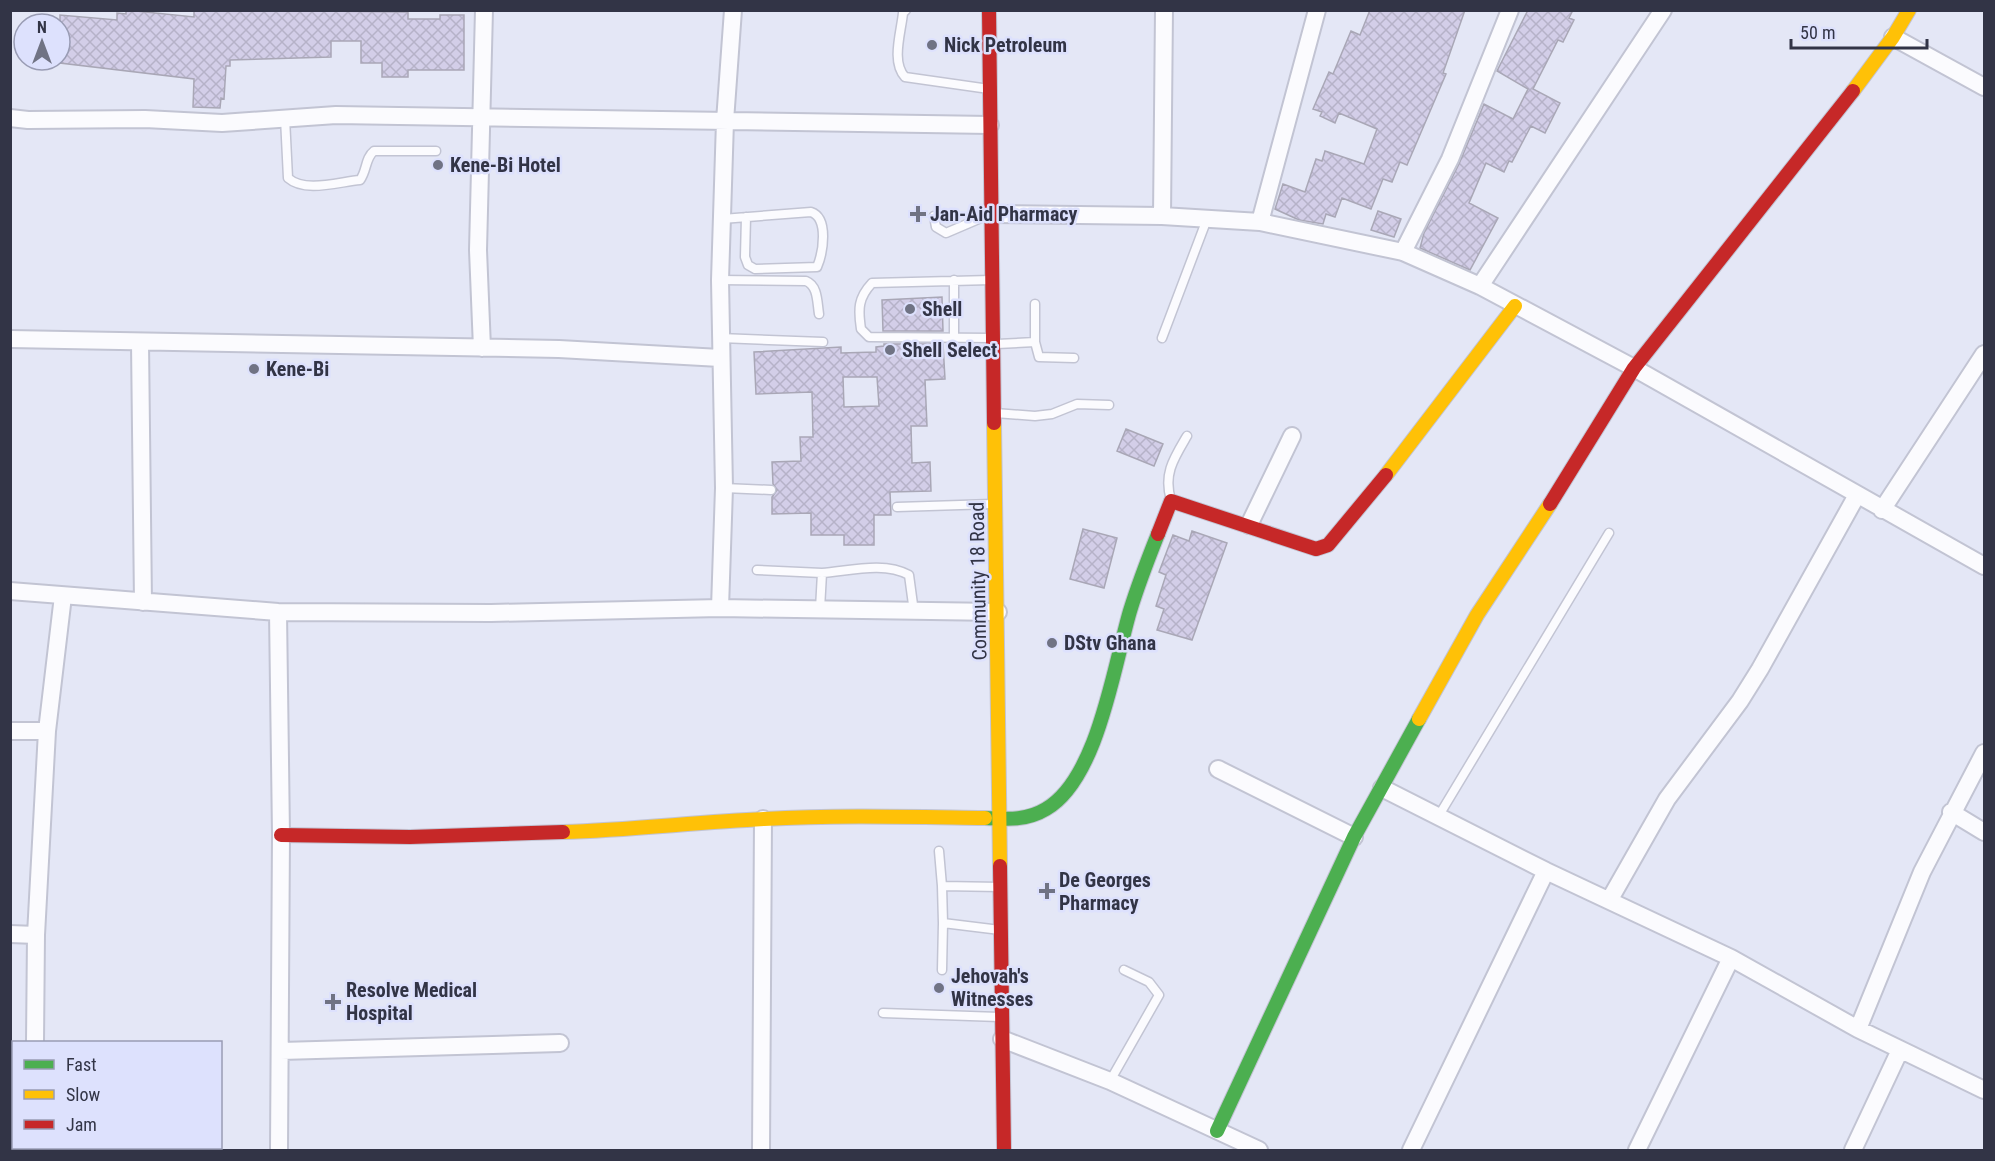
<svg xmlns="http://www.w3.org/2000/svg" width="1995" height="1161" viewBox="0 0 1995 1161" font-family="'Roboto Condensed',sans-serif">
<defs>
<pattern id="building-cross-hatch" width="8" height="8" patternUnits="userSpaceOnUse" patternTransform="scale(1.5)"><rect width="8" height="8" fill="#d3cee8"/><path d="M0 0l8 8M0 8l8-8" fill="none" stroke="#b6b2c8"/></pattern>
</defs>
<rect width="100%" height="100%" fill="#e4e7f6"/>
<!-- building -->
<path fill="url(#building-cross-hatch)" stroke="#a9a7b6" stroke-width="1.5" fill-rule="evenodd" d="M 126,10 L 194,17 L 194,11 L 236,10 L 408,12 L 408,19 L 440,19 L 440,15 L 464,15 L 464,70 L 408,70 L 408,77 L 382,77 L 382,63 L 361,63 L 361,41 L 331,41 L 331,57 L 230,60 L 230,66 L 226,66 L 224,99 L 221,98 L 220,108 L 193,107 L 194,79 L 60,63 L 60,15 L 117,20 L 117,13 L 126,14 Z
M 1370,10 L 1465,10 L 1443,73 L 1446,74 L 1407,165 L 1400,162 L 1392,182 L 1383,179 L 1371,209 L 1342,198 L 1335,217 L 1326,214 L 1323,224 L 1299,220 L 1275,209 L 1283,184 L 1305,192 L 1316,159 L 1322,161 L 1325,151 L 1364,164 L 1377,129 L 1339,113 L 1335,123 L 1320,116 L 1322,112 L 1313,109 L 1329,72 L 1333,74 L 1351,31 L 1360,35 Z
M 1528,10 L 1573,10 L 1569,18 L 1574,20 L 1563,42 L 1558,40 L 1533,89 L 1560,103 L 1545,133 L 1531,126 L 1512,162 L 1509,161 L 1504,172 L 1486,163 L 1469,203 L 1498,218 L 1470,270 L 1420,248 L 1424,233 L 1459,164 L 1484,104 L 1513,119 L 1528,89 L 1497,71 Z
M 1378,211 L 1401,219 L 1394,237 L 1371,230 Z
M 942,297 L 943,331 L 883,331 L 882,300 Z
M 884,344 L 943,344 L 945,379 L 925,380 L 927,426 L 911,426 L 912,463 L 930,462 L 931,491 L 890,492 L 891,515 L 874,515 L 874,545 L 844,545 L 844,535 L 811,535 L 811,513 L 772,514 L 772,497 L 777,490 L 773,484 L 772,462 L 801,461 L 800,437 L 813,437 L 812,392 L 756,394 L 754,352 L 841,347 L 841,353 L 876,352 L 876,347 L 884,346 ZM 843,377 L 877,377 L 879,406 L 844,407 Z
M 1126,429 L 1163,444 L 1154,466 L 1117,451 Z
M 1083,529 L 1117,538 L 1104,588 L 1070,579 Z
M 1192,531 L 1227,543 L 1192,640 L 1157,630 L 1164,609 L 1156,606 L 1166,575 L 1159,572 L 1173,535 L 1189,541 Z"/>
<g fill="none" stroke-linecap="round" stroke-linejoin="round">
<defs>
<path id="lane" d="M 906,10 L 903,13 C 901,33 891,62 905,77 L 989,89
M 285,118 L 288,178 C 305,193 338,182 360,180 C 367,171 365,158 374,151 L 436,151
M 934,216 L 936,227 L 946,233 L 988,215
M 722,219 L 811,212 C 829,218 823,253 817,267 L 755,269 L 748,265 L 745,257 L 746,217
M 720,280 L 806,281 C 818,286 817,301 819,314
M 954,280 L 954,338
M 991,280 L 872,283 C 858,298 858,309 861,329 L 869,337 L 992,338
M 720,338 L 823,342
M 1162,338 L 1207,219
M 1035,342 L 1039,357 L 1074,358
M 997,344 L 1035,342 L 1035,304
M 995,413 L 1035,416 L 1052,414 L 1077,404 L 1109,405
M 724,488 L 771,490
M 1171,500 C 1163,474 1174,458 1187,436
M 897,507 L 992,504
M 757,570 L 822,573 L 820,609
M 822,573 C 849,571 884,561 909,575 L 914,612
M 1438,817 L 1609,533
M 939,851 L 942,886
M 1000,887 L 942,886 L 943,923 L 1000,930
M 942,970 L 943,923
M 883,1013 L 999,1017
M 1110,1081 L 1159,995 L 1149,982 L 1124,970
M 10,1134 L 14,1134"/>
<path id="street" d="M 1893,37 L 1984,87
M 10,118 L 28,120 L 145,119 L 222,123 L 336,115 L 990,125
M 991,214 L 1162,216 L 1260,222 L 1403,252 L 1480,286 L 1634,368 L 1984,566
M 1162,216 L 1164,10
M 1260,222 L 1317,10
M 1403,252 L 1450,159 L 1510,10
M 1480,286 L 1663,10
M 10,339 L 559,349 L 720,358
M 140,343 L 143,602
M 482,348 L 478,250 L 484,10
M 1882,510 L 1984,354
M 1249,525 L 1292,436
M 10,591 L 278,612 L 491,613 L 720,608 L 998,612
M 720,608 L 724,488 L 720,280 L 725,121 L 733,10
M 278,612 L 281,835 L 279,1150
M 10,731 L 47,731
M 1218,769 L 1354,837
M 1382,788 L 1546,871 L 1731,958 L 1858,1029 L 1984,1090
M 1951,812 L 1984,832
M 1610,899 L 1667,799 L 1740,701 L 1760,669 L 1857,495
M 10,934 L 36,935
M 1858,1029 L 1922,872 L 1984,753
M 1002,1039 L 1110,1081 L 1259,1150
M 35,1042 L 36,935 L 47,731 L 63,596
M 281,1051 L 560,1043
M 33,1150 L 33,1148
M 761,1150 L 763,819
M 1411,1150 L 1546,871
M 1637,1150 L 1731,958
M 1853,1150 L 1900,1050"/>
<path id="fast" d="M 985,818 C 1007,819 1026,821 1046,809 C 1098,779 1114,665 1130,611 C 1138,585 1148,559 1158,534
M 1217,1131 L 1354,837 L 1419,719"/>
<path id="slow" d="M 1853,91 L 1893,37 L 1909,10
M 994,423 L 1000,866
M 1386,475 L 1515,306
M 1419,719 L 1477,615 L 1550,504
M 563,832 C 630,830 697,822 764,819 C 838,815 911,817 985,818"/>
<path id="jam" d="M 989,10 L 994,423
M 1550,504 L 1634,368 L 1853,91
M 1158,534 L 1171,501 L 1316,549 L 1328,545 L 1386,475
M 281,835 L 410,837 L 563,832
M 1000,866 L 1004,1150"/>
</defs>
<!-- lane casing -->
<use href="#lane" stroke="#c2c4d3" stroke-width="11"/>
<!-- street casing -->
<use href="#street" stroke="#c2c4d3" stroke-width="20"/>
<!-- fast casing -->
<use href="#fast" stroke="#c2c4d3" stroke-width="16"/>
<!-- slow casing -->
<use href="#slow" stroke="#c2c4d3" stroke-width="16"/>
<!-- jam casing -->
<use href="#jam" stroke="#c2c4d3" stroke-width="16"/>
<!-- lane -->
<use href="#lane" stroke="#fbfbfe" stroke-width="8"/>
<!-- street -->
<use href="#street" stroke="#fbfbfe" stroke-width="16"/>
<!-- fast -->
<use href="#fast" stroke="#4caf50" stroke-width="14"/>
<!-- slow -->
<use href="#slow" stroke="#ffc107" stroke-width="14"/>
<!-- jam -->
<use href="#jam" stroke="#c62828" stroke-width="14"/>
</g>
<!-- markers -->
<g fill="#707384" stroke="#dde1fd" stroke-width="2">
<circle cx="932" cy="45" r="6"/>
<circle cx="438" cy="165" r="6"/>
<path d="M915 205h6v6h6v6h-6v6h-6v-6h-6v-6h6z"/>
<circle cx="910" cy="309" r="6"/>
<circle cx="890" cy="350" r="6"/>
<circle cx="254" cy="369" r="6"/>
<circle cx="1052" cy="643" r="6"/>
<path d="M1044 882h6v6h6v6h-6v6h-6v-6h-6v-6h6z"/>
<circle cx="939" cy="988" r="6"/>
<path d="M330 993h6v6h6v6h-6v6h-6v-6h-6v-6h6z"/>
</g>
<g text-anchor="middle" stroke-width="5" stroke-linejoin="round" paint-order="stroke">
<!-- poi labels -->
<g font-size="20" font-weight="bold" fill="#323446" stroke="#dde1fd" text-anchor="start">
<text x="944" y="52">Nick Petroleum</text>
<text x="450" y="172">Kene-Bi Hotel</text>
<text x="930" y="221">Jan-Aid Pharmacy</text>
<text x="922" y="316">Shell</text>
<text x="902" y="357">Shell Select</text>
<text x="266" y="376">Kene-Bi</text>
<text x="1064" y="650">DStv Ghana</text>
<text x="1059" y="887">De Georges<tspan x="1059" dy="23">Pharmacy</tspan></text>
<text x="951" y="983">Jehovah's<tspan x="951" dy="23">Witnesses</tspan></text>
<text x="346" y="997">Resolve Medical<tspan x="346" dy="23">Hospital</tspan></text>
</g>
<!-- street labels -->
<g font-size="20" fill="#323446" stroke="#dde1fd">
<text transform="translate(978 581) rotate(-91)" y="7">Community 18 Road</text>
</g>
</g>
<!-- border -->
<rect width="1995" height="1161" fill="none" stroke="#323446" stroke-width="24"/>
<!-- legend -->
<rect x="12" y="1041" width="210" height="108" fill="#dde1fd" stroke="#999cb4" stroke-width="1.5"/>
<rect x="24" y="1060" width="30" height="9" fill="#4caf50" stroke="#999cb4" stroke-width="1.5"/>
<text x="66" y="1071" font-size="18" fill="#323446">Fast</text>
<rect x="24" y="1090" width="30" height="9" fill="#ffc107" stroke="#999cb4" stroke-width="1.5"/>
<text x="66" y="1101" font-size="18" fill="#323446">Slow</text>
<rect x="24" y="1120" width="30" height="9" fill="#c62828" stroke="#999cb4" stroke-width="1.5"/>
<text x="66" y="1131" font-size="18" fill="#323446">Jam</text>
<!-- north arrow -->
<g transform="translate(42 42)"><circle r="28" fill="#dde1fd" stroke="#999cb4" stroke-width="1.5"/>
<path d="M0-4.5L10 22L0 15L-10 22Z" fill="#707384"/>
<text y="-9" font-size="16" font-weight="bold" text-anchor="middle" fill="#323446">N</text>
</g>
<!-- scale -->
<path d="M1791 39v9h136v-9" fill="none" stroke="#323446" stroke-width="3"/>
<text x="1800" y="39" font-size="18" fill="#323446" stroke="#dde1fd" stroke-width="4.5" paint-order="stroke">50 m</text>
</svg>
